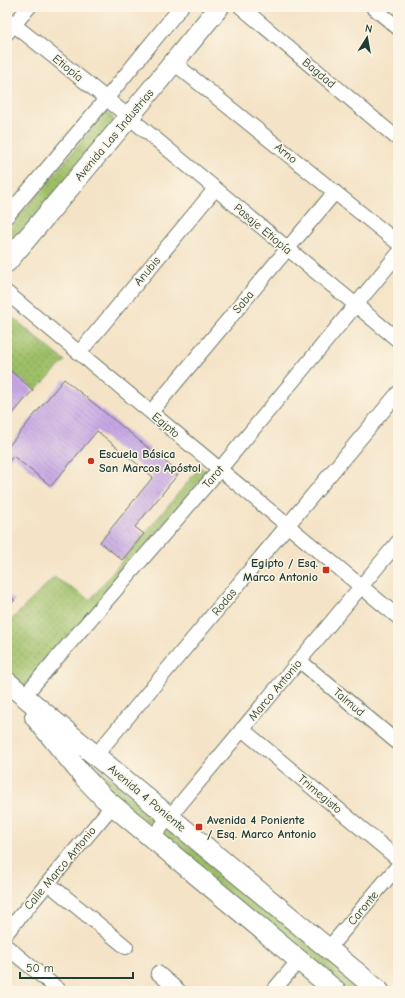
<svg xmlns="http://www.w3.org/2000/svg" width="405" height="998" viewBox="0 0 405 998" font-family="'Comic Neue',sans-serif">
<defs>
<pattern id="grass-dots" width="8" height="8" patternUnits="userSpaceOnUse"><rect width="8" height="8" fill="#9ebf68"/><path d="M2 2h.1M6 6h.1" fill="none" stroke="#809c56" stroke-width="1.8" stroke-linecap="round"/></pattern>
<pattern id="building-back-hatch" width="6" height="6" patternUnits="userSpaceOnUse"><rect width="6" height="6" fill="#c8a8e6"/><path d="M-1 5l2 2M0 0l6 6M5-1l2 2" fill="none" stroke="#a28abb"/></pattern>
</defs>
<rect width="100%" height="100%" fill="#fcf5e5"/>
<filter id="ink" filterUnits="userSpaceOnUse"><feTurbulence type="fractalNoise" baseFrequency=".025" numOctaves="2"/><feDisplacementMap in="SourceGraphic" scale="8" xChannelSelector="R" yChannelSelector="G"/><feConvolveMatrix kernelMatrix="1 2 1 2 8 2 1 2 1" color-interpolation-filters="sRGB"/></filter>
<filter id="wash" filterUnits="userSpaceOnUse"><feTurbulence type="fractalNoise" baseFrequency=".012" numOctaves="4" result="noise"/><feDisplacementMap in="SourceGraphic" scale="16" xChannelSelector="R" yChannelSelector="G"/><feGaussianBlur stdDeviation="0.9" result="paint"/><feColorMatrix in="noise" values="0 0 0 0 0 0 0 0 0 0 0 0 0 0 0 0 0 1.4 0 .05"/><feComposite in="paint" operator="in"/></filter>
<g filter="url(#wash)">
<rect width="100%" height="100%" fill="#f4e3c6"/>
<!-- grass -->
<path fill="url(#grass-dots)" stroke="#5e7e4e" d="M 106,112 L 116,121 L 7,251 L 7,231 Z
M 7,313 L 65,361 L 36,390 L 9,369 L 7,371 Z
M 200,467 L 207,472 L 105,596 L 24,690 L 7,676 L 7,624 L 54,577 L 90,600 Z
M 69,745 L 156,817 L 155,821 L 148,823 L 92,778 Z
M 166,827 L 366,991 L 345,991 L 159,836 Z"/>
<g id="blocks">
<!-- building -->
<path fill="url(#building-back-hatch)" d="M 11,371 L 33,390 L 10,417 L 7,414 L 7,376 Z
M 64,379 L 179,473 L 135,527 L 144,534 L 122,560 L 100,542 L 153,477 L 97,431 L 51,486 L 13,456 L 7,464 L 7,448 Z
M 7,595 L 15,600 L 7,608 Z"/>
</g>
</g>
<g filter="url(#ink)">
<use href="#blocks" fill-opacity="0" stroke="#6a7767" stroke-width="1"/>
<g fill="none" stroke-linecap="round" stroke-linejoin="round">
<defs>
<path id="street" d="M 241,7 L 398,139
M 373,7 L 398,28
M 7,19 L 129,117 L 398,340
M 7,33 L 29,7
M 174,63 L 398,243
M 7,216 L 106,99 L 181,7
M 7,293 L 398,617
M 79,353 L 215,189
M 151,412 L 335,192
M 300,661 L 398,743
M 24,696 L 220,469 L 398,254
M 242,729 L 398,859
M 96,755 L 398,393
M 152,838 L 398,542
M 48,883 L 126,947
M 7,932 L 113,805
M 7,947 L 60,991
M 328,949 L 398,866
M 158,973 L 179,991
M 273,991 L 299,960"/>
<path id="secondary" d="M 7,262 L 129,117 L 219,7
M 7,682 L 379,991
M 35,717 L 84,777 L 104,798 L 336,991"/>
</defs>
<!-- street casing -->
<use href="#street" stroke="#6a7767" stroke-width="16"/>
<!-- secondary casing -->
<use href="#secondary" stroke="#6a7767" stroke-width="22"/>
<!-- street -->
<use href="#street" stroke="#fff" stroke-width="14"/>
<!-- secondary -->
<use href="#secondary" stroke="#fff" stroke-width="20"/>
</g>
</g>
<!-- markers -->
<g fill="#c8321e" stroke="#fcf5e5" stroke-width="1.5">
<circle cx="91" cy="461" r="4"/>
<rect x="322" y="566" width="8" height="8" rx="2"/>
<rect x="195" y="823" width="8" height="8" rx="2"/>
</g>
<g text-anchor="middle" stroke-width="3" stroke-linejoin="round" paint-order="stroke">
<!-- street labels -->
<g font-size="12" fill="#1f3d34" stroke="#fcf5e5">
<text transform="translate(68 68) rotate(39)" y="4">Etiopía</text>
<text transform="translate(319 73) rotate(40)" y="4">Bagdad</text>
<text transform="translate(114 135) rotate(-50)" y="4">Avenida Las Industrias</text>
<text transform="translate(286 153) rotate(39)" y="4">Arno</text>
<text transform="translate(263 229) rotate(40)" y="4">Pasaje Etiopía</text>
<text transform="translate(147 271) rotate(-50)" y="4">Anubis</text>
<text transform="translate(243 302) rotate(-50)" y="4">Saba</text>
<text transform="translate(166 425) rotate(40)" y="4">Egipto</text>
<text transform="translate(213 477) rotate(-49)" y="4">Tarot</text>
<text transform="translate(224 602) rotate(-50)" y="4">Rodas</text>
<text transform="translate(275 690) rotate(-50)" y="4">Marco Antonio</text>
<text transform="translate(349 702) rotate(40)" y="4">Talmud</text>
<text transform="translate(320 794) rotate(40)" y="4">Trimegisto</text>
<text transform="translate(147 798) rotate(40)" y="4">Avenida 4 Poniente</text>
<text transform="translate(60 868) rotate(-50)" y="4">Calle Marco Antonio</text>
<text transform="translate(363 908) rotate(-50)" y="4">Caronte</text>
</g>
<!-- poi labels -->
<g font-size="12" font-weight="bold" fill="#1f3d34" stroke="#fcf5e5" text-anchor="start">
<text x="99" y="458">Escuela Básica<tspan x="99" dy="14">San Marcos Apóstol</tspan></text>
<text x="318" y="567" text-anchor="end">Egipto / Esq.<tspan x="318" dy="14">Marco Antonio</tspan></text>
<text x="207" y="824">Avenida 4 Poniente<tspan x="207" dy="14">/ Esq. Marco Antonio</tspan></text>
</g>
</g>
<!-- margin -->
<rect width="405" height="998" fill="none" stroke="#fcf5e5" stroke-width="24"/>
<!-- north arrow -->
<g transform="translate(367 38) rotate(11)" stroke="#fcf5e5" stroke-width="3" paint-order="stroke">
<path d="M0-3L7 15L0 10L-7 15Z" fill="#1f3d34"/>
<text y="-6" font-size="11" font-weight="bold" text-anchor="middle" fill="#1f3d34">N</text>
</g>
<!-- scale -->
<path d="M20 972v6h113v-6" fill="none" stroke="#1f3d34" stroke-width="2"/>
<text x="26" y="972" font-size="12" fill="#1f3d34" stroke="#fcf5e5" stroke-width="3" paint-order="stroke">50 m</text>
</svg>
